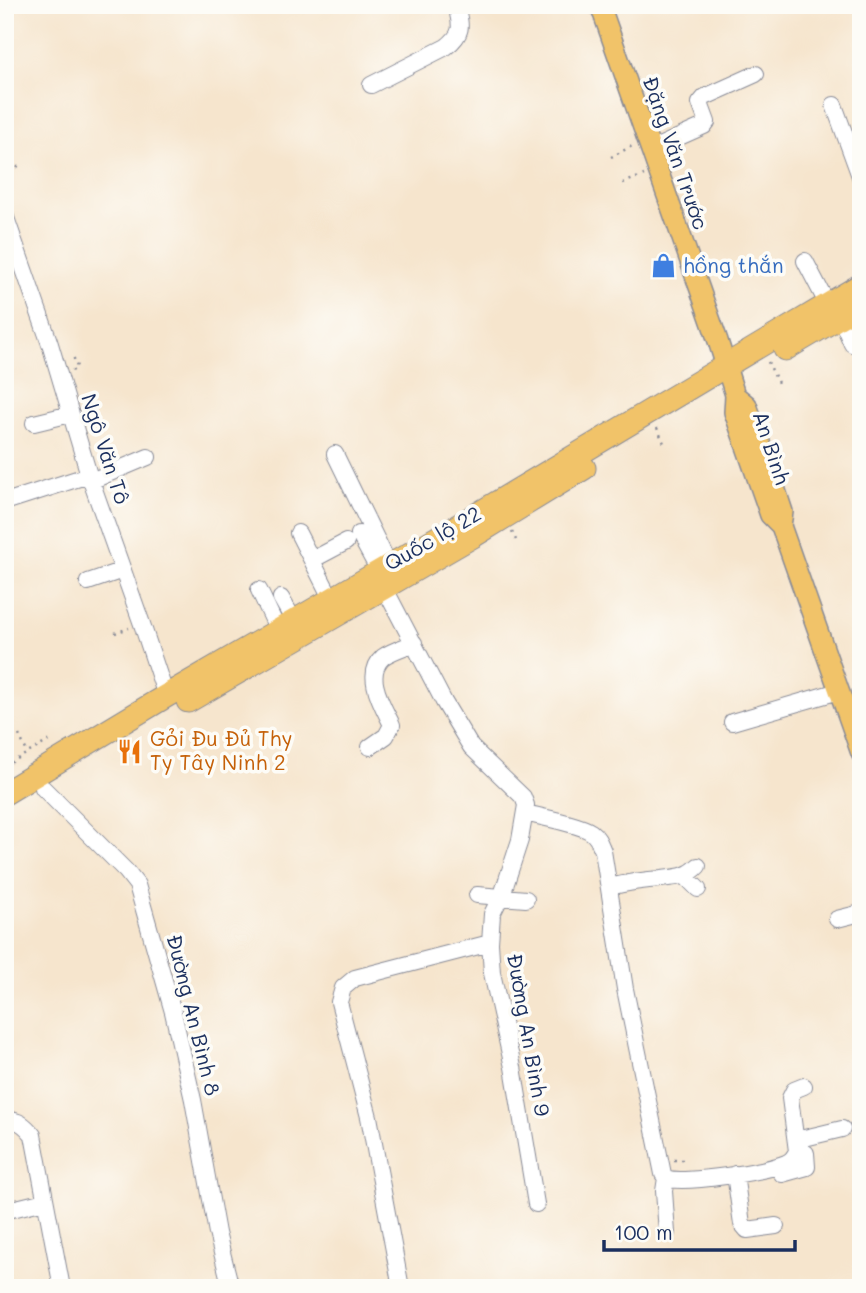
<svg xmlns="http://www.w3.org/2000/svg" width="866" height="1293" viewBox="0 0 866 1293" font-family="Mali,sans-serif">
<rect width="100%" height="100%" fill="#fdfcf7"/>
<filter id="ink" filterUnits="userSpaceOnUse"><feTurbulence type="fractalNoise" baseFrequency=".0143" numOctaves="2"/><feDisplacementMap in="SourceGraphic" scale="14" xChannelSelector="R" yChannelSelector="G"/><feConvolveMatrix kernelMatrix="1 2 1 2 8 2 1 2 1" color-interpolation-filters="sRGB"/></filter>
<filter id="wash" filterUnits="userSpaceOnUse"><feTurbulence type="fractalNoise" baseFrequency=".00686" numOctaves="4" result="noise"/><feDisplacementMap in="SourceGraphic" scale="28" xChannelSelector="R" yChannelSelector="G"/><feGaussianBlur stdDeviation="1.57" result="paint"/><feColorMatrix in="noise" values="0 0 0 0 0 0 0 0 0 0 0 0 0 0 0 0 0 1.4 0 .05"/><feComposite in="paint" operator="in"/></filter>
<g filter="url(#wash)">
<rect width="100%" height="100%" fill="#f6e5cd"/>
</g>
<g filter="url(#ink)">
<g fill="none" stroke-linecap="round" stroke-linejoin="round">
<defs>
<path id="minor" d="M 371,85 L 446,47 C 464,33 461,26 456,5
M 834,105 L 861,179
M 650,150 L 704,126 L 707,122 L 700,103 L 705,97 L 756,74
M 5,215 L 50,344 L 89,475 L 142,624 L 166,696
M 805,261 L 828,305
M 840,316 L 852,344
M 34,423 L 71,414
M 335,454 L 389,565
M 91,481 L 148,457
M 5,502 L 89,475
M 298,533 L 331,598
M 359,534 L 379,571
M 312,560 L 346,542
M 88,582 L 123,570
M 384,587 L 444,702 L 471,747 L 523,797 L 526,805 L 520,840 L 503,892 L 492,914 L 490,943 L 492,973 L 513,1067 L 536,1204
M 259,590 L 278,630
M 281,598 L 294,621
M 732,722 L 839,691
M 370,747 L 386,736 L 392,725 C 383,706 363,675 383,657 C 391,651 405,647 414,643
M 43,788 L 126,871 L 137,885 L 173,1012 L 193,1100 L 217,1233 L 231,1288
M 525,813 C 540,817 580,824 591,832 C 598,837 600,844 603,851 L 625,989 L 663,1174 L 666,1178 L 664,1191 L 667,1233
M 685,876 L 698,889
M 609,887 C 626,883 643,880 661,879 C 675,877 687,878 698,866
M 477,895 L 526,899
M 837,919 L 861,913
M 5,1120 C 18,1119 25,1125 33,1135 L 62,1288
M 796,1140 L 842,1129
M 779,1168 L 782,1174 L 807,1167 L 806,1153
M 735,1174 L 742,1224 L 747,1230 L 776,1226
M 666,1178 C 681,1185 769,1171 786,1163 C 792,1160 794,1157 797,1151 L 790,1098 L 794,1090 L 804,1086
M 12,1209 L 45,1201
M 401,1288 L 369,1117 L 339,1002 L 343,988 L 355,978 L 490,943"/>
<path id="major" d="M 600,5 L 718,341 L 735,395 L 734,412 L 770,515 L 781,526 L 861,753
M 735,395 L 747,405 L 762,448 L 783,512 L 781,526"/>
<path id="highway" d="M 785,349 L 861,304
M 188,701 L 473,536 L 584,468
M 5,793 L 166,696 L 463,523 L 861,285"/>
</defs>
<!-- minor casing -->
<use href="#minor" stroke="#888a96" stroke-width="18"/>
<!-- major casing -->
<use href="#major" stroke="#888a96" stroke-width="22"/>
<!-- highway casing -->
<use href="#highway" stroke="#888a96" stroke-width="25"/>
<!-- path -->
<path stroke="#888a96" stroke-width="2.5" stroke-dasharray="2 5" stroke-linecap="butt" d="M 513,8 L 519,5
M 611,157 L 634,145
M 5,160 L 11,161 L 19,168
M 623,183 L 644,175
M 768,362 L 779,385
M 72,371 L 77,367 L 73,356
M 657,428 L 665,445
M 512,532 L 516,540
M 115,633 L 129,628
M 19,735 L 28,754
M 5,766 L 52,739
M 674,1160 L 684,1160"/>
<!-- minor -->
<use href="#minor" stroke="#fff" stroke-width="16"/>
<!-- major -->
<use href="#major" stroke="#f1c369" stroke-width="19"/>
<!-- highway -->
<use href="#highway" stroke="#f1c369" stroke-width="23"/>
</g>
</g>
<!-- icons -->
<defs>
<symbol id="shop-bare" viewBox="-9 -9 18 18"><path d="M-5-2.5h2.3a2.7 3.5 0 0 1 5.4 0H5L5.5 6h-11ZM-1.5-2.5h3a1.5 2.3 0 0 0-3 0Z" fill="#3f7fe0" stroke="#fdfcf7" stroke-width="2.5" paint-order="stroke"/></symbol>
<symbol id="restaurant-bare" viewBox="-9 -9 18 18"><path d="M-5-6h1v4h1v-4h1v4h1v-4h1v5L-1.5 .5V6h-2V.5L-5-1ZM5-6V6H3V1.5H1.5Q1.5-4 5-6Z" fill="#e8710a" stroke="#fdfcf7" stroke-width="2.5" paint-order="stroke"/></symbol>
</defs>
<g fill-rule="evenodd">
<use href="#shop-bare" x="646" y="248" width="35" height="35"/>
<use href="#restaurant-bare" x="112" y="734" width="35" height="35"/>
</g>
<g text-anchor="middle" stroke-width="7" stroke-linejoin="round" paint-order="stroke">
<!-- street labels -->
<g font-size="21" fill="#1b2f5e" stroke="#fdfcf7">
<text transform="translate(675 153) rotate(71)" y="7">Đặng Văn Trước</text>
<text transform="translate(771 448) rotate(72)" y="7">An Bình</text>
<text transform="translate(105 449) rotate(72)" y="7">Ngô Văn Tô</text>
<text transform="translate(433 539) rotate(-30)" y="7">Quốc lộ 22</text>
<text transform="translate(193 1015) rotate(76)" y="7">Đường An Bình 8</text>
<text transform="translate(528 1035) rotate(80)" y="7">Đường An Bình 9</text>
</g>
<!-- shop labels -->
<g font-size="21" fill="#366cbe" stroke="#fdfcf7" text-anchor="start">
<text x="683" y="273">hồng thắn</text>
</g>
<!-- food labels -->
<g font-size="21" fill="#c56008" stroke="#fdfcf7" text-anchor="start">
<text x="150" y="746">Gỏi Đu Đủ Thy<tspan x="150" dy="24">Ty Tây Ninh 2</tspan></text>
</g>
</g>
<!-- margin -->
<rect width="866" height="1293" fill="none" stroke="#fdfcf7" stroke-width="28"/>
<!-- scale -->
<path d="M604 1240v10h191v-10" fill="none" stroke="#1b2f5e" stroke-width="3.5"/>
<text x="614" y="1240" font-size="21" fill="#1b2f5e" stroke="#fdfcf7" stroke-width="5" paint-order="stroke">100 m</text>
</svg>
